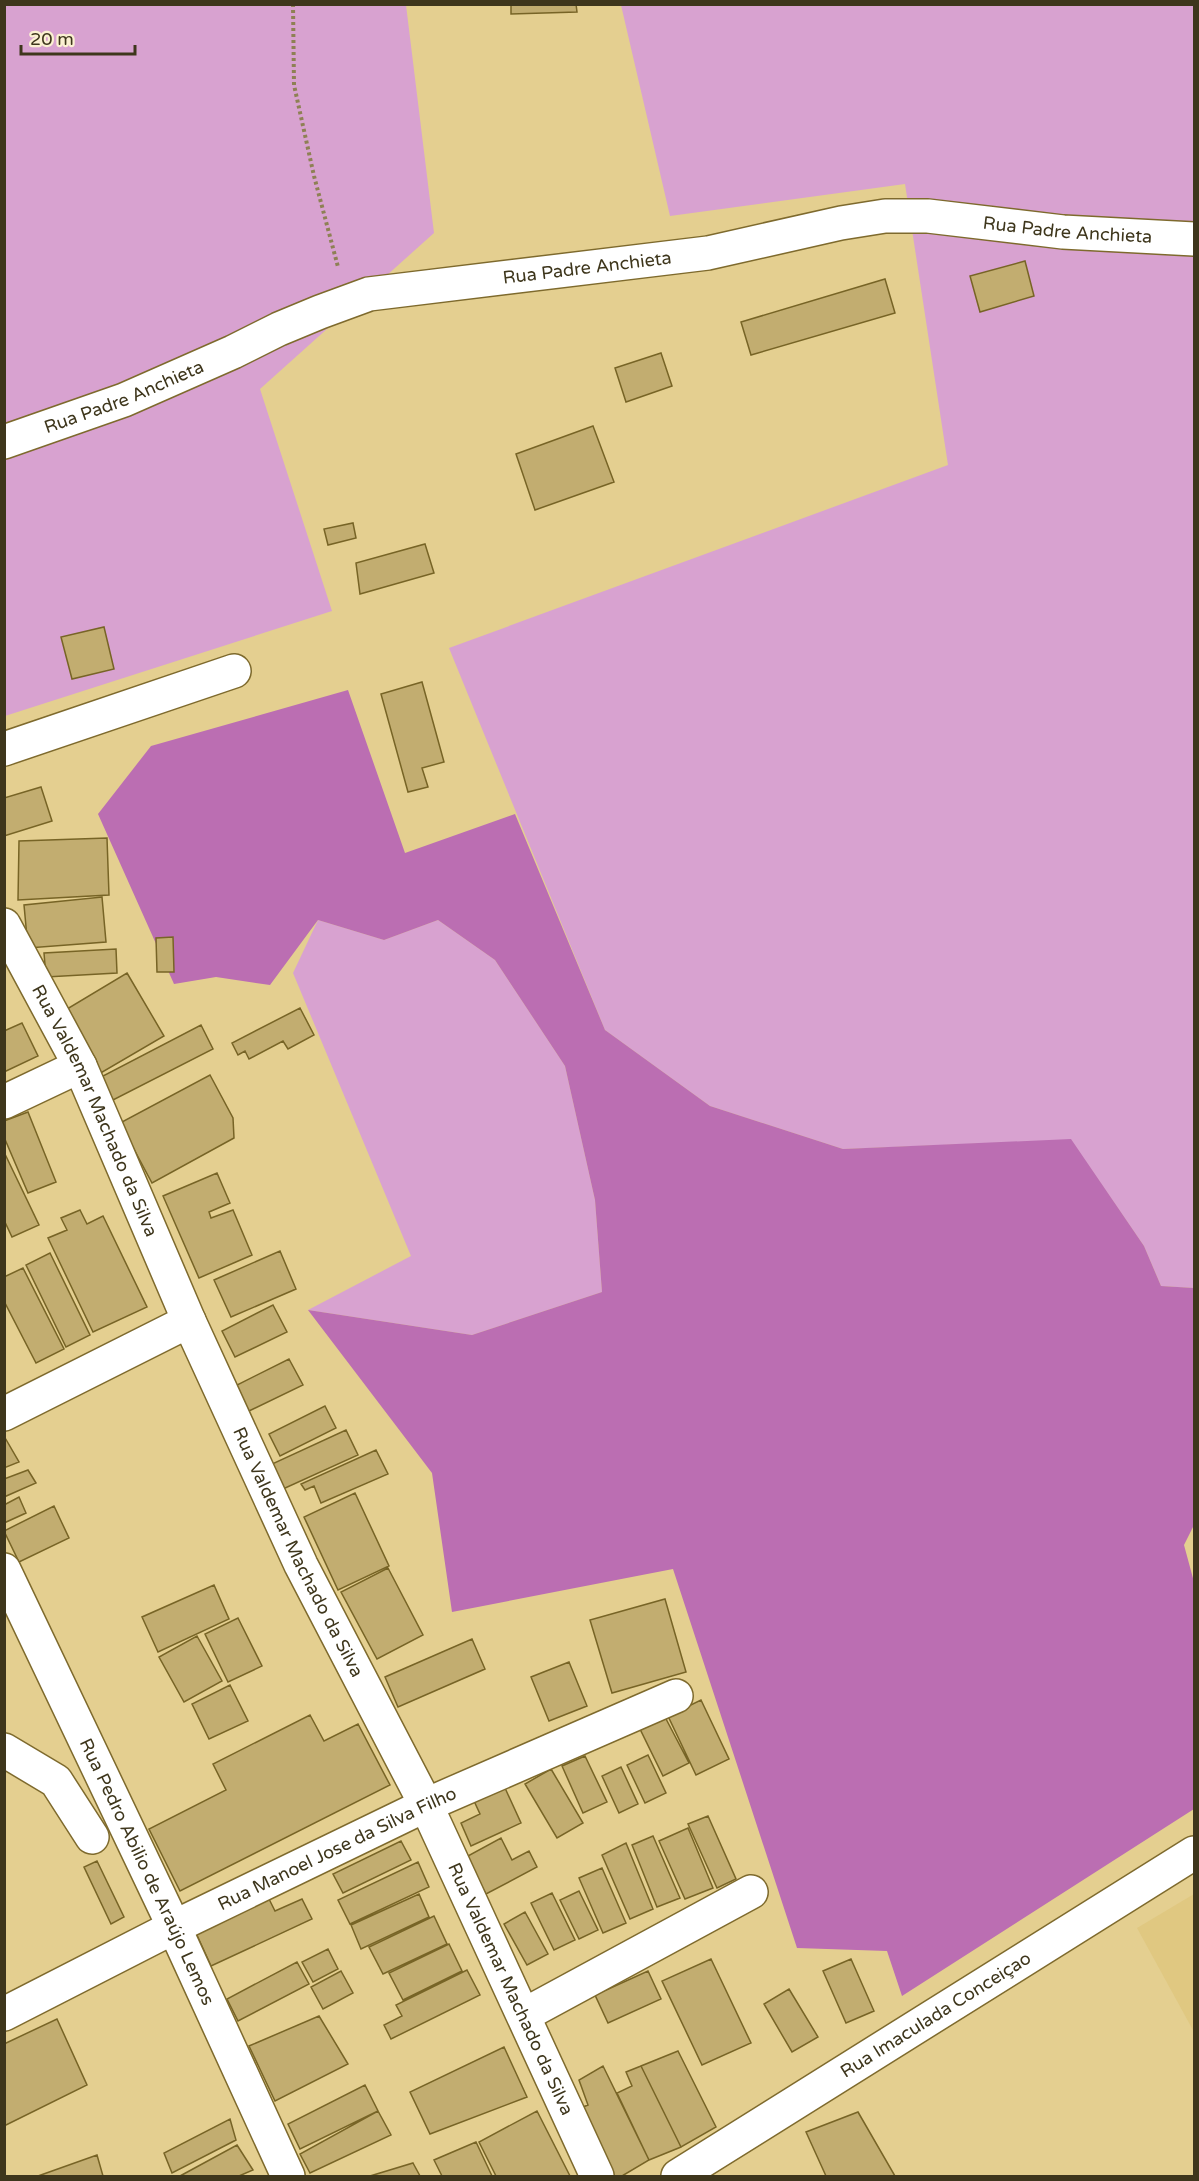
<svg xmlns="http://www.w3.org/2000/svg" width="1199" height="2181" viewBox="0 0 1199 2181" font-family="'Varela Round',sans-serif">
<rect width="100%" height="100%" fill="#e4cf90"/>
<!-- built -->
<path fill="#e0c881" d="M 1194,1894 L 1194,2032 L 1137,1928 Z"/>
<!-- green -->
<path fill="#d8a2d0" d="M 5,5 L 406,5 L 434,233 L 260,389 L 332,611 L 5,716 Z
M 621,5 L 1194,5 L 1194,1288 L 1161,1286 L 1144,1246 L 1071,1140 L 843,1149 L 710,1106 L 605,1030 L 449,648 L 948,465 L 905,184 L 670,216 Z
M 318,920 L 384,940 L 438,920 L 495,960 L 565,1066 L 595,1200 L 602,1292 L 472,1335 L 308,1310 L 411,1256 L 293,973 Z"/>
<!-- forest -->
<path fill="#bb6eb2" d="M 348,690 L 405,853 L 515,814 L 605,1030 L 710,1106 L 843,1149 L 1071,1139 L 1144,1246 L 1161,1286 L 1194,1288 L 1194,1525 L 1184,1545 L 1194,1582 L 1194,1809 L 902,1996 L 887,1951 L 797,1948 L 673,1569 L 452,1612 L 432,1473 L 308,1310 L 472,1335 L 602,1292 L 595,1200 L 565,1066 L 495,960 L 438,920 L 384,940 L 318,920 L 270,985 L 216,977 L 174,984 L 98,814 L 151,746 Z"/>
<!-- building -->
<path fill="#c2ad70" stroke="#776426" stroke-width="1.5" d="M 511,4 L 576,4 L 577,12 L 511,14 Z
M 1025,261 L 1034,296 L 980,312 L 970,276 Z
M 885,279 L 895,313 L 751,355 L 741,322 Z
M 661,353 L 672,386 L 626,402 L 615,368 Z
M 593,426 L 614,482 L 535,510 L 516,454 Z
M 353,523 L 356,538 L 328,545 L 324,529 Z
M 425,544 L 434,573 L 360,594 L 356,563 Z
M 104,627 L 114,669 L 72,679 L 61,637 Z
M 422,682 L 444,762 L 422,768 L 428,787 L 408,792 L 381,694 Z
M 41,787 L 52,821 L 4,836 L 4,798 Z
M 107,838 L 109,895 L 18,900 L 19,841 Z
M 102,897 L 106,942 L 28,948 L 24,905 Z
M 173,937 L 174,972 L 157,972 L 156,938 Z
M 116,949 L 117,973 L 46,977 L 44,953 Z
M 127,973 L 164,1036 L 99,1074 L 62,1012 Z
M 300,1008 L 314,1035 L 288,1049 L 283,1041 L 249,1059 L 245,1051 L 238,1055 L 232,1043 Z
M 22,1023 L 38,1056 L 4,1072 L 4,1031 Z
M 201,1025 L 213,1049 L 113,1100 L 101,1077 Z
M 210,1075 L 233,1118 L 234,1138 L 152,1183 L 120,1123 Z
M 28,1112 L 56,1182 L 28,1193 L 4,1137 L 4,1121 Z
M 4,1152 L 39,1225 L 12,1237 L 4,1220 Z
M 217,1173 L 230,1203 L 209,1212 L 211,1218 L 233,1210 L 252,1255 L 199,1278 L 163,1196 Z
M 80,1210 L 87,1224 L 103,1216 L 147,1307 L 93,1332 L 48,1238 L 67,1230 L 61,1218 Z
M 280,1251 L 296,1289 L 231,1317 L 214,1280 Z
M 50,1253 L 90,1335 L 66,1347 L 26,1265 Z
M 23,1268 L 64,1349 L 36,1363 L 4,1301 L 4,1277 Z
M 273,1305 L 287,1332 L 235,1357 L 222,1331 Z
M 289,1359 L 303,1385 L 249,1411 L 235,1386 Z
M 325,1406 L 336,1428 L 280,1456 L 269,1434 Z
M 346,1430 L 358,1455 L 283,1489 L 272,1464 Z
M 4,1436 L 19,1462 L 4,1468 Z
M 376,1450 L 388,1474 L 321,1503 L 314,1486 L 305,1490 L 301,1484 Z
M 28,1470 L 36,1483 L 4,1497 L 4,1479 Z
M 355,1493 L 389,1566 L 338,1590 L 304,1517 Z
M 19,1497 L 26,1513 L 4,1523 L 4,1505 Z
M 54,1506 L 69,1538 L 19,1562 L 4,1531 Z
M 388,1568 L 423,1635 L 377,1659 L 341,1592 Z
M 214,1585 L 229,1619 L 158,1652 L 142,1617 Z
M 665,1599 L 686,1672 L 612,1693 L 590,1620 Z
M 238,1618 L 262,1666 L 228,1682 L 205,1634 Z
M 197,1636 L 222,1681 L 184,1702 L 159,1657 Z
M 472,1639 L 485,1669 L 398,1707 L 385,1677 Z
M 569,1662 L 587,1706 L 549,1721 L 531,1677 Z
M 230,1685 L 248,1721 L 209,1739 L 192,1704 Z
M 701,1700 L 729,1759 L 696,1775 L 668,1716 Z
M 310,1715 L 324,1741 L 358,1724 L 390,1785 L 180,1891 L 149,1829 L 226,1790 L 213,1764 Z
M 665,1717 L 689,1763 L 663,1776 L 640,1729 Z
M 648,1755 L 666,1793 L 645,1803 L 627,1765 Z
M 585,1756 L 607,1802 L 583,1813 L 562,1766 Z
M 621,1767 L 638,1804 L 619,1813 L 602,1776 Z
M 551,1769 L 583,1823 L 557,1838 L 525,1784 Z
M 505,1788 L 521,1823 L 471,1846 L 461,1823 L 480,1814 L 474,1801 Z
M 708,1816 L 736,1879 L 717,1888 L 688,1824 Z
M 688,1828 L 713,1888 L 685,1899 L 659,1841 Z
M 653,1836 L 680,1898 L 657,1907 L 632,1845 Z
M 501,1838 L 512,1860 L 529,1851 L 537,1867 L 486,1894 L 466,1857 Z
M 401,1841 L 411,1860 L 343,1893 L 333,1874 Z
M 626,1843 L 653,1909 L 630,1919 L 602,1855 Z
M 97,1861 L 124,1917 L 111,1924 L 84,1867 Z
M 418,1862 L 429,1887 L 350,1924 L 338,1900 Z
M 602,1868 L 626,1923 L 603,1933 L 579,1878 Z
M 579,1891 L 598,1930 L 579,1939 L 560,1900 Z
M 552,1893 L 575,1940 L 554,1950 L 531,1903 Z
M 419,1894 L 429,1917 L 361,1949 L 351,1925 Z
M 269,1899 L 275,1911 L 302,1899 L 312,1919 L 211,1966 L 196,1933 Z
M 525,1912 L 548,1954 L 527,1965 L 504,1924 Z
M 434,1916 L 447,1944 L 383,1974 L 369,1947 Z
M 449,1944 L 462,1971 L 403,2000 L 389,1973 Z
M 328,1949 L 338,1969 L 313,1982 L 302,1962 Z
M 711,1959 L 751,2043 L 702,2065 L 662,1981 Z
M 851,1959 L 874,2011 L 846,2023 L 823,1971 Z
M 297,1962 L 309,1984 L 238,2021 L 227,1999 Z
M 467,1970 L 480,1995 L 391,2039 L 384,2025 L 402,2016 L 396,2005 Z
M 341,1971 L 353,1993 L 323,2009 L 311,1987 Z
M 648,1971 L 661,1999 L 608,2023 L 595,1995 Z
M 789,1989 L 818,2037 L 792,2052 L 764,2004 Z
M 319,2016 L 348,2064 L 275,2101 L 249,2046 Z
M 57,2019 L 87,2085 L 4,2126 L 4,2044 Z
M 504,2047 L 527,2097 L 430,2134 L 410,2092 Z
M 678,2051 L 716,2127 L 681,2147 L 641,2066 Z
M 603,2066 L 649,2160 L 622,2176 L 614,2176 L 583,2107 L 588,2105 L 579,2080 Z
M 641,2066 L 681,2147 L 649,2160 L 617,2093 L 632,2086 L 626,2072 Z
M 365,2085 L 378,2111 L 300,2149 L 288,2124 Z
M 378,2111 L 391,2135 L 310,2173 L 300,2154 Z
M 537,2111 L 570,2176 L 496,2176 L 479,2142 Z
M 858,2112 L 895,2176 L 826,2176 L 806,2132 Z
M 230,2119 L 236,2140 L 172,2173 L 164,2153 Z
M 476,2142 L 492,2176 L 442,2176 L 434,2160 Z
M 237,2145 L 253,2170 L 239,2176 L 180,2176 Z
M 97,2155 L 103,2176 L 38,2176 Z
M 413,2163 L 420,2176 L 370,2176 Z"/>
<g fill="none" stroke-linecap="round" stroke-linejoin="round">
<defs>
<g id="minor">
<path id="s1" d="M 4,442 L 124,400 L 233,352 L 279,329 L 320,312 L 369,294 L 708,253 L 841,223 L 885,216 L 928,216 L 1063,232 L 1194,239"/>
<path d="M 4,749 L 234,671"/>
<path id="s2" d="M 4,925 L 80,1066 L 189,1321 L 301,1565 L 426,1805 L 597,2176"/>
<path d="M 4,1102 L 80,1066"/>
<path d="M 4,1414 L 189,1321"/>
<path id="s3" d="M 4,1570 L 174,1927 L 288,2176"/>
<path d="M 4,1750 L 56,1781 L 92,1837"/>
<path id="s4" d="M 4,2014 L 174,1927 L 426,1805 L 676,1696"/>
<path d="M 524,2015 L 751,1892"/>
<path id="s5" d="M 678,2176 L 1194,1853"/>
</g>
</defs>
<!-- minor casing -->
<use href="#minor" stroke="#7e6a2d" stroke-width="36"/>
<!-- path -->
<path stroke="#8e8054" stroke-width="4" stroke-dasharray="3 3" stroke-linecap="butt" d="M 293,4 L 294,85 L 314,176 L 338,267"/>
<!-- minor -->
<use href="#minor" stroke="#fff" stroke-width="33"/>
</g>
<g text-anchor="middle" stroke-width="4.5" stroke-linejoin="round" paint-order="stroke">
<!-- street labels -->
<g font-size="18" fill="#3e361c" stroke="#fbf1d2">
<text dy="6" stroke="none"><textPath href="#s1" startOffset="1100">Rua Padre Anchieta</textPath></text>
<text dy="6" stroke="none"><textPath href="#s1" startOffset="614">Rua Padre Anchieta</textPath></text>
<text dy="6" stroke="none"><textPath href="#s1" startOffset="128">Rua Padre Anchieta</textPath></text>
<text dy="6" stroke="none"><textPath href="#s2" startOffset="207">Rua Valdemar Machado da Silva</textPath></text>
<text dy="6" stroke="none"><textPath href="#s2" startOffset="693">Rua Valdemar Machado da Silva</textPath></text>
<text dy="6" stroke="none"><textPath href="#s4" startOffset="372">Rua Manoel Jose da Silva Filho</textPath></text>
<text dy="6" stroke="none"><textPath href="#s3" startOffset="334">Rua Pedro Abilio de Araújo Lemos</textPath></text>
<text dy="6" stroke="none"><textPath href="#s2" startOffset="1179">Rua Valdemar Machado da Silva</textPath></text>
<text dy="6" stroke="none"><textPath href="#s5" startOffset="304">Rua Imaculada Conceiçao</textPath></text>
</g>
</g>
<!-- border -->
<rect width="1199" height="2181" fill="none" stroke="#3e361c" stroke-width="12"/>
<!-- scale -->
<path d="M21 45v9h114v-9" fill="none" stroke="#3e361c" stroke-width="3"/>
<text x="30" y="45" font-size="18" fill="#3e361c" stroke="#fbf1d2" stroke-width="4.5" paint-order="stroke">20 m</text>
</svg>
